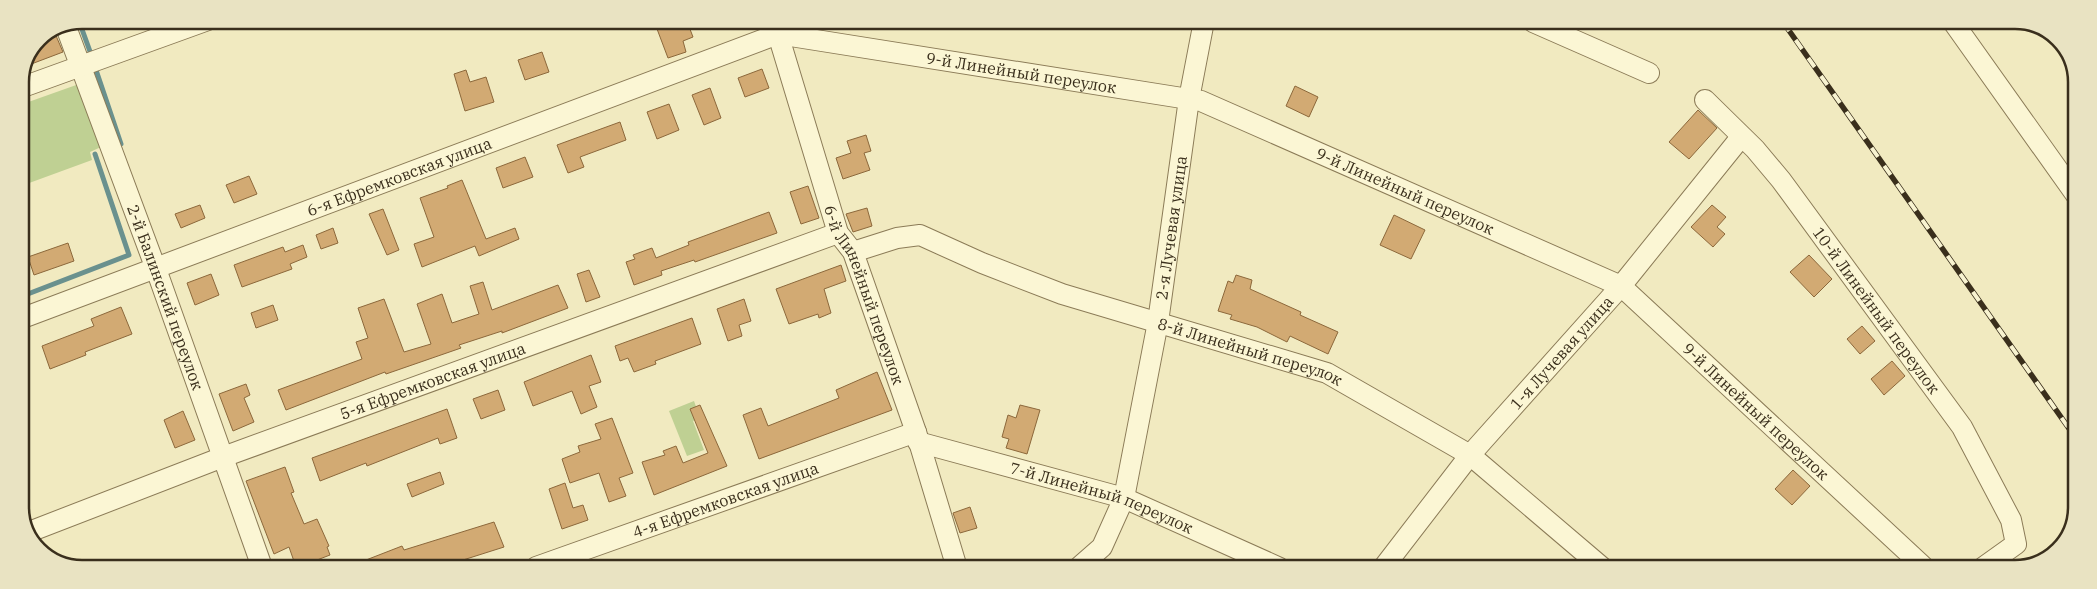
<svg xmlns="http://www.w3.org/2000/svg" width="2097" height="589" viewBox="0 0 2097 589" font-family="'IBM Plex Serif',serif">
<rect width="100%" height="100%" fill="#f1eac0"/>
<!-- green -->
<path fill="#bfd093" d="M 79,84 L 101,147 L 90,152 L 92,160 L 21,186 L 20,105 Z
M 694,401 L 700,418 L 693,421 L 704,450 L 687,456 L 669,411 Z"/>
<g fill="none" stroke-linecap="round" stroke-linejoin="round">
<!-- stream -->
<path stroke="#6a918e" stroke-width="5" d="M 79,21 L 92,57
M 96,70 L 121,144
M 20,297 L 129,255 L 95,154"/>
</g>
<!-- building -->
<path fill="#d2aa73" stroke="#8c683b" d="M 654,21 L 676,21 L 679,28 L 688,24 L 693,37 L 683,41 L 686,52 L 668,58 Z
M 54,31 L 63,52 L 26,66 L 38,38 Z
M 542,52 L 549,72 L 525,80 L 518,60 Z
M 762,69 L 769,88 L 745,97 L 738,78 Z
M 466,70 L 470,82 L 486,77 L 494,102 L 465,111 L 454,74 Z
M 1295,86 L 1318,97 L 1309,117 L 1286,106 Z
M 710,88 L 721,118 L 704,125 L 692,95 Z
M 669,104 L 679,130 L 657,139 L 647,112 Z
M 1698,110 L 1717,128 L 1689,159 L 1669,142 Z
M 620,122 L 626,140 L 580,157 L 584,167 L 568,173 L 557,145 Z
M 866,135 L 871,151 L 864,153 L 870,170 L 843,179 L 836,158 L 851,153 L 847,141 Z
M 525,157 L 533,177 L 503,188 L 496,168 Z
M 249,176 L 257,194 L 234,203 L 226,185 Z
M 462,180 L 486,239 L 515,228 L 519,239 L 479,256 L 475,246 L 422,267 L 414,244 L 434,237 L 420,198 L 448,188 L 447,186 Z
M 808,186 L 819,218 L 801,224 L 790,192 Z
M 200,205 L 205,218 L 181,228 L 175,214 Z
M 1712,205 L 1726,217 L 1717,227 L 1725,234 L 1713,247 L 1691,227 Z
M 867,208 L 872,226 L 853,232 L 846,214 Z
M 383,209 L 399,250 L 387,255 L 369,214 Z
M 769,212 L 777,233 L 695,262 L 694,260 L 661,271 L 662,275 L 634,285 L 626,262 L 635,259 L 633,255 L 652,248 L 656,258 L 689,245 L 688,242 Z
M 1394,215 L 1425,230 L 1411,259 L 1380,245 Z
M 333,228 L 338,243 L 321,249 L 316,235 Z
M 68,243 L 74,261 L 34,275 L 28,257 Z
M 303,245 L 307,257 L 290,264 L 292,269 L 242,287 L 234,265 L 283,247 L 285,252 Z
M 1809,255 L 1832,279 L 1814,297 L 1790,272 Z
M 841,265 L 846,281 L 824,289 L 831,313 L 819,318 L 818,314 L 789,324 L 776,289 Z
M 589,270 L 600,297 L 586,302 L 577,274 Z
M 211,274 L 219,295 L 195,305 L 187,283 Z
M 1236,275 L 1252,280 L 1250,289 L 1301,312 L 1300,315 L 1338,332 L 1328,354 L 1290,336 L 1287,342 L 1257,327 L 1230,319 L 1232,315 L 1218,311 L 1228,281 L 1233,283 Z
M 483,282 L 492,310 L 558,285 L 568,308 L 502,333 L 502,331 L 459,345 L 461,348 L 386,374 L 385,372 L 286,410 L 278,390 L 362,359 L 356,342 L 368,338 L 358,308 L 384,299 L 404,352 L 431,344 L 417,304 L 442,294 L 452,323 L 479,314 L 470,286 Z
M 744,299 L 751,321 L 739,325 L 742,336 L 728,341 L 717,309 Z
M 273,305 L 278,320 L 256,328 L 251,313 Z
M 121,307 L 132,334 L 85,352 L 86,355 L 50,369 L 42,346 L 94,326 L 91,319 Z
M 692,318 L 701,344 L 655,361 L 656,364 L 634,372 L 628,358 L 620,361 L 615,346 Z
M 1862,326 L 1875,341 L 1860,354 L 1847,339 Z
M 591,355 L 601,382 L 589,386 L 597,407 L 581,414 L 572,391 L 533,406 L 524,382 Z
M 1892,361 L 1905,376 L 1884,395 L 1871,379 Z
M 877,372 L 892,410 L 759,459 L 743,415 L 761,408 L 768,426 L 839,398 L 836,390 Z
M 246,384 L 250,395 L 244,398 L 254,422 L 233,431 L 219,394 Z
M 498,390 L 505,410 L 481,419 L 473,399 Z
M 700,405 L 727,466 L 654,495 L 642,462 L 665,455 L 663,451 L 676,446 L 683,463 L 708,453 L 690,409 Z
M 1020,405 L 1040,410 L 1027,454 L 1006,448 L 1009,439 L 1002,437 L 1008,415 L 1016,418 Z
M 447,409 L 457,438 L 440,444 L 438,438 L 367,466 L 366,463 L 320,481 L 312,458 Z
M 183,411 L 195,440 L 175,448 L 164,420 Z
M 612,418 L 633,473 L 619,478 L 626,496 L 609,502 L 599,473 L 570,483 L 562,459 L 580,452 L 578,446 L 601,439 L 595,424 Z
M 285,467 L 294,492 L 291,493 L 304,524 L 317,519 L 329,546 L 327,547 L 330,555 L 317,560 L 320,567 L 296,567 L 289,547 L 274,554 L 246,481 Z
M 1793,470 L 1810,486 L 1792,505 L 1775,489 Z
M 440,472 L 444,484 L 412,497 L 407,484 Z
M 565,483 L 573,508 L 583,505 L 588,520 L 562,529 L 549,489 Z
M 970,507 L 977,528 L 960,533 L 953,513 Z
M 494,522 L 504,547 L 441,567 L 348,567 L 402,546 L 404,550 Z"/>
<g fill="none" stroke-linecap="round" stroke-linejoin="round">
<defs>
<g id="minor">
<path id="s1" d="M 774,21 L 838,233 L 853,252 L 916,432 L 957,568"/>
<path d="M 1533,22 L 1649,73"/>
<path d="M 1953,22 L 2076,195"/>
<path id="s2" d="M 66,27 L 156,269 L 262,567"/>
<path d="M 20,88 L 208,20"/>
<path id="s3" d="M 1705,100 L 1755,149 L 1781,180 L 1962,427 L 2011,520 L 2016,544 L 1981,569"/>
<path id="s4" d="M 853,252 L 897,238 L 920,235 L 982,263 L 1062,294 L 1327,373 L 1470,455 L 1604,569"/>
<path id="s5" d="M 20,319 L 778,34 L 1201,101 L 1621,286 L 1926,569"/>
<path id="s6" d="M 918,442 L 1124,498 L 1280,568"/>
<path id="s7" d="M 29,532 L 223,457 L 838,233"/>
<path id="s8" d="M 536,567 L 916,432"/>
<path id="s9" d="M 1078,568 L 1102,547 L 1124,498 L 1158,322 L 1189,99 L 1204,21"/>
<path id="s10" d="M 1383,568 L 1470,455 L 1621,286 L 1741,137"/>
</g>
</defs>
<!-- minor casing -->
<use href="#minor" stroke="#8b7b57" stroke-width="22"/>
<!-- minor -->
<use href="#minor" stroke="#fbf6d4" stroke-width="20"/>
<defs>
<path id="rail" d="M 1783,22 L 2075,437"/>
</defs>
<!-- rail casing -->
<use href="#rail" stroke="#3a2f1c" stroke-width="5.5"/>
<!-- rail -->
<use href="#rail" stroke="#f8f3d0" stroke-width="4" stroke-dasharray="11" stroke-linecap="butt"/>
</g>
<g text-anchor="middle" stroke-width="4" stroke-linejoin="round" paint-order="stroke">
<!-- street labels -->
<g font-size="16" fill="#3a2f1c" stroke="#f8f3d0">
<text dy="6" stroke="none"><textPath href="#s5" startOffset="1056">9-й Линейный переулок</textPath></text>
<text dy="6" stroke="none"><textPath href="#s5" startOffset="405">6-я Ефремковская улица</textPath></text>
<text dy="6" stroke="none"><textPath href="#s5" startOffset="1461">9-й Линейный переулок</textPath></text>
<text dy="6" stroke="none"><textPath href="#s9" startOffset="360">2-я Лучевая улица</textPath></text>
<text dy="6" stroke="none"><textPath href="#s1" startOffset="289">6-й Линейный переулок</textPath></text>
<text dy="6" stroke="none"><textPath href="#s2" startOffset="288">2-й Балинский переулок</textPath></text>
<text dy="6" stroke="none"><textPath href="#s3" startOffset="272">10-й Линейный переулок</textPath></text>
<text dy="6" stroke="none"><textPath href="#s10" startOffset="280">1-я Лучевая улица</textPath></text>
<text dy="6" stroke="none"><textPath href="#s4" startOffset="420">8-й Линейный переулок</textPath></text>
<text dy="6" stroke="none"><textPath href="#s7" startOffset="431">5-я Ефремковская улица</textPath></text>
<text dy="6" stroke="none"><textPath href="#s5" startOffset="1881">9-й Линейный переулок</textPath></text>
<text dy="6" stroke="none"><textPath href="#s6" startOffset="192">7-й Линейный переулок</textPath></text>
<text dy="6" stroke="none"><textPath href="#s8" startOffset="201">4-я Ефремковская улица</textPath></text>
</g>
</g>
<!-- crop -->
<path d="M0 0H2097V589H0ZM82 29H2015A53 53 0 0 1 2068 82V507A53 53 0 0 1 2015 560H82A53 53 0 0 1 29 507V82A53 53 0 0 1 82 29Z" fill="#e9e3c2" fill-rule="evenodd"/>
<path fill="none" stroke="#3a2f1c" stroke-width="2.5" d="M82 29H2015A53 53 0 0 1 2068 82V507A53 53 0 0 1 2015 560H82A53 53 0 0 1 29 507V82A53 53 0 0 1 82 29Z"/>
</svg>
